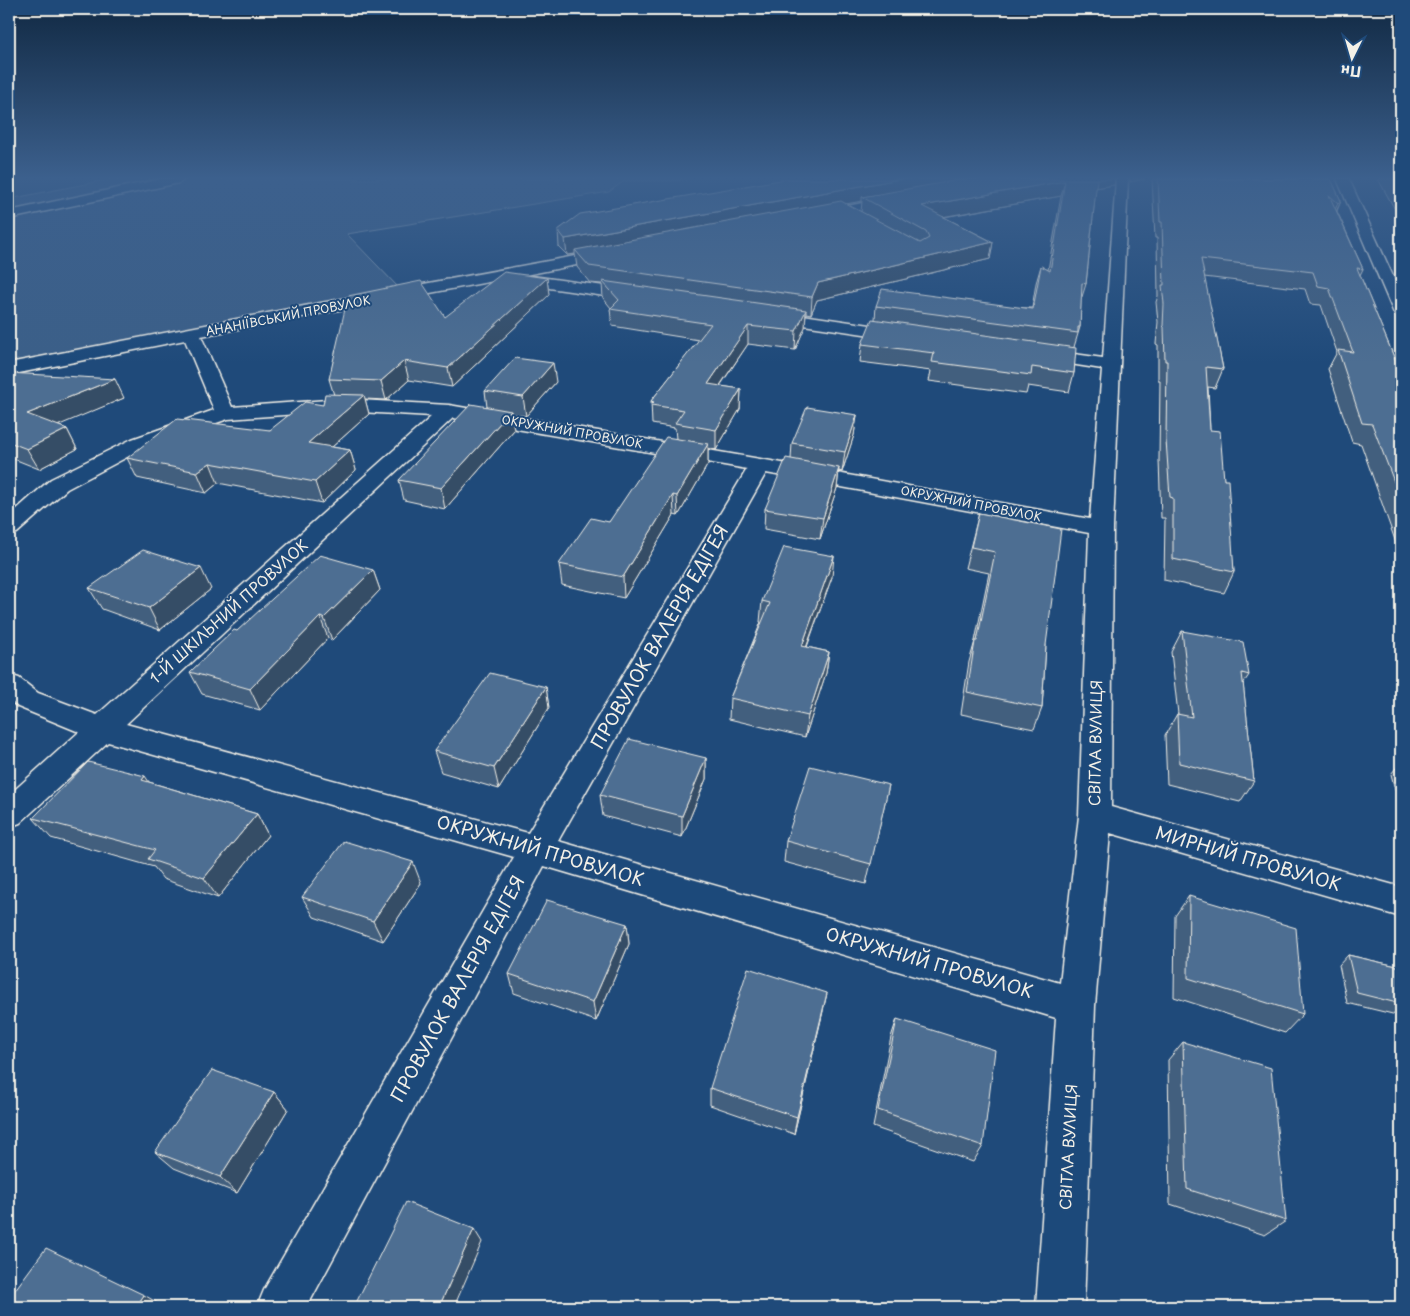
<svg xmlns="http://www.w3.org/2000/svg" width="1410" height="1316" viewBox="0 0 1410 1316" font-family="'Playpen Sans',sans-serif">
<rect width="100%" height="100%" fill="#1f4a7a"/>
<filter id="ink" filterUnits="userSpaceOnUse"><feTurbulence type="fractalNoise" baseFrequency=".02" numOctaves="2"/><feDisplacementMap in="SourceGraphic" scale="10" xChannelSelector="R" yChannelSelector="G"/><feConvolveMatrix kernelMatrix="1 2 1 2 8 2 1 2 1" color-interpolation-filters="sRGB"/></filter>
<g filter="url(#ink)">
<!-- green -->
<path fill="#3a5f88" stroke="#97a8b8" d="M 111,179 L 687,179 L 671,181 L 624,181 L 609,192 L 347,234 L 399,288 L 9,364 L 9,199 Z"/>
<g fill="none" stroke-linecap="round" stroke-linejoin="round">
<defs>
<path id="minor" d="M 161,179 L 185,179 L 179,183 L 9,219 L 9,211 Z
M 1116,179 L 1128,179 L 1113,528 L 1111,807 L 1401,887 L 1401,917 L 1110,833 L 1095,1006 L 1084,1307 L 1036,1307 L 1056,1018 L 544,866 L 307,1307 L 257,1307 L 264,1290 L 514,857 L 108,742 L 20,823 L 9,827 L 9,795 L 79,732 L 18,707 L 9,700 L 9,675 L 19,678 L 38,693 L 97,715 L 432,416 L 341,411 L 228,419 L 146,447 L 67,489 L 17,533 L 9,535 L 9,516 L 51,479 L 132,439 L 214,410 L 185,340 L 9,375 L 9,363 L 304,306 L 613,249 L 618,251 L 621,254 L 618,257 L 525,275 L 640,291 L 646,293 L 648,296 L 646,299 L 640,301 L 521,284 L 515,282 L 513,279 L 515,277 L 201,336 L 232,407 L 341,399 L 449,405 L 760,459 L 1090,519 L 1102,369 L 1038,359 L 1032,358 L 1029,354 L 1032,350 L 1038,349 L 1103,358 ZM 453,418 L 747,469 L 528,833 L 126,724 ZM 766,473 L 1089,533 L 1079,816 L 1060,983 L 558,841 Z
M 1337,179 L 1349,179 L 1401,294 L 1401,316 L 1395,315 L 1393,311 Z
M 898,196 L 905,200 L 903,203 L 817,220 L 810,216 L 817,212 Z
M 769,310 L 904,330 L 910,331 L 913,335 L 910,339 L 904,340 L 763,319 L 761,315 L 763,311 Z"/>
</defs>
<!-- minor casing -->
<use href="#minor" stroke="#f4f1e8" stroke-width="3"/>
<!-- minor -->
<use href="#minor" fill="#1f4a7a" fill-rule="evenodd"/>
</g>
<!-- wall -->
<path fill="#425f7e" stroke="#f4f1e8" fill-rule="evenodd" d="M 786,179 L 1114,185 L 1096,188 L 1086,284 L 1081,300 L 1080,327 L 1074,347 L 1074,373 L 1069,392 L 1028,386 L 1026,394 L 929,381 L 931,371 L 860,362 L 862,344 L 875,319 L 876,306 L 1032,308 L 1036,283 L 1041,266 L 1048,270 L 1061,196 L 944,217 L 993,242 L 990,259 L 817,300 L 811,314 L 806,313 L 805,327 L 795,350 L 748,344 L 720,386 L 741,389 L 740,409 L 716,450 L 708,448 L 708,464 L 678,516 L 674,515 L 624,598 L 562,585 L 559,564 L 609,522 L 676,439 L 675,428 L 652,424 L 651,401 L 699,340 L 612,326 L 610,309 L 611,308 L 603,298 L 602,284 L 590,283 L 577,267 L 575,254 L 567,255 L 559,247 L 558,230 ZM 859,201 L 862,201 L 861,212 L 845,204 Z
M 1152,179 L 1331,179 L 1341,201 L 1337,211 L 1363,269 L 1360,275 L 1401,374 L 1401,557 L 1361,444 L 1352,442 L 1328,369 L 1337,352 L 1321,305 L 1310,304 L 1305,289 L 1204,277 L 1223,369 L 1215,388 L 1208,387 L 1210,430 L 1224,480 L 1234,572 L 1224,593 L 1164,580 L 1165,518 L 1161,518 L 1159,460 L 1160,380 L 1158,380 L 1158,345 L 1156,344 L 1158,322 L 1156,302 L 1158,296 L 1157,238 L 1155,238 Z
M 1378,179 L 1401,179 L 1401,220 L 1388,197 Z
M 547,278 L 549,295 L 452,387 L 409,380 L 386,400 L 365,399 L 369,414 L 332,447 L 350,450 L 356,470 L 322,503 L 218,483 L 206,493 L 137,478 L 127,458 L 270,430 L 323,405 L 334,395 L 329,379 L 445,317 Z
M 9,373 L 124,398 L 57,425 L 67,429 L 77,449 L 39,469 L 9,457 Z
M 556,382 L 526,416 L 511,414 L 514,430 L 445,509 L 404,500 L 399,480 L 487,407 L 485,391 Z
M 857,415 L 854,435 L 842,472 L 839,471 L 837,488 L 820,539 L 764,529 L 765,509 L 791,459 L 792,443 Z
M 979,513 L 1046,645 L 1042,708 L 1034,729 L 961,714 L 969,662 L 975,641 L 989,573 L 965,568 Z
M 373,570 L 380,590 L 332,640 L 328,638 L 260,710 L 202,694 L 190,672 L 237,631 Z
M 832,577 L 807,647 L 829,652 L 826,673 L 805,737 L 729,719 L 730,698 L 761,622 L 760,622 L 762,601 Z
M 89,588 L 211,589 L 160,630 L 102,609 Z
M 1182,631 L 1249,675 L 1243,684 L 1254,781 L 1240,802 L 1167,784 L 1165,735 L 1177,714 L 1178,714 L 1171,652 Z
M 546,687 L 549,708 L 499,789 L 441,772 L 434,751 Z
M 706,758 L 706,779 L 682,837 L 603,816 L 600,795 Z
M 1401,762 L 1401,813 L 1391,774 Z
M 149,782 L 257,814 L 268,835 L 218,898 L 163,879 L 154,867 L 51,838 L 33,818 Z
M 889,785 L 866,884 L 784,862 L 786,841 Z
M 421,883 L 383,941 L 314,917 L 302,897 Z
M 1189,896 L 1303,1014 L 1285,1033 L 1174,997 L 1175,916 Z
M 627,924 L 629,944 L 596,1021 L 514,993 L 509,974 Z
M 1348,955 L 1401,967 L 1401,1016 L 1347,1003 L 1339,965 Z
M 823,1011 L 794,1134 L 710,1105 L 710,1088 Z
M 897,1019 L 983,1146 L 973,1162 L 873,1127 L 891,1037 Z
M 1183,1042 L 1286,1221 L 1265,1235 L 1170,1204 L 1168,1060 Z
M 274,1092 L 288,1109 L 237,1193 L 174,1168 L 155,1152 Z"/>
<!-- shaded-wall -->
<path fill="#364d66" stroke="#f4f1e8" d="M 900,179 L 979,179 L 862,197 L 862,201 L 578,253 L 575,250 L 575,254 L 567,255 L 565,239 Z
M 1096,179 L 1115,179 L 1114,185 L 1094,188 Z
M 1131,179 L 1145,179 L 1130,182 Z
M 1065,181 L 1061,196 L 919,221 L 922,206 Z
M 1341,201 L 1334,216 L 1331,219 L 1338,203 Z
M 993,242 L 990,259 L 817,300 L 811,314 L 812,297 L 818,283 Z
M 547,278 L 549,295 L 452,387 L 448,368 Z
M 806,310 L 805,327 L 795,350 L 796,331 Z
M 748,326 L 748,344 L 708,403 L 708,384 Z
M 404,361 L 409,380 L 386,400 L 381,381 Z
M 553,363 L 556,382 L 526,416 L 523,397 Z
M 115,379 L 124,398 L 38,434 L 27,414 Z
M 741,389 L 740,409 L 716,450 L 716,430 Z
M 364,395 L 369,414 L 314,463 L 308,443 Z
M 511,411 L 514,430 L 445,509 L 441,488 Z
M 857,415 L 854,435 L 842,472 L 845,452 Z
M 67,429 L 77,449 L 39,469 L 27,449 Z
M 708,444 L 708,464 L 678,516 L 677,496 Z
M 350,450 L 356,470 L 322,503 L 315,482 Z
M 210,463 L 218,483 L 206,493 L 197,472 Z
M 839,468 L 837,488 L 820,539 L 823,518 Z
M 673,495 L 674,515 L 624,598 L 623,577 Z
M 834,556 L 832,577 L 799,667 L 802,646 Z
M 201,568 L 211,589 L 160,630 L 149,608 Z
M 373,570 L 380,590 L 332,640 L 324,618 Z
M 320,617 L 328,638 L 260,710 L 250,689 Z
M 829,652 L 826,673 L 805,737 L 808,716 Z
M 546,687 L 549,708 L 499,789 L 494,768 Z
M 706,758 L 706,779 L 682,837 L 682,816 Z
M 145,776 L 159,797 L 142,780 Z
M 257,814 L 268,835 L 218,898 L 204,878 Z
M 413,862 L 421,883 L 383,941 L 373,921 Z
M 627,924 L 629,944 L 596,1021 L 593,1002 Z
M 827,993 L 823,1011 L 794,1134 L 797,1117 Z
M 274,1092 L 288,1109 L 237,1193 L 220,1177 Z
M 474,1229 L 482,1242 L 454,1307 L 439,1307 Z
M 144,1295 L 165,1307 L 136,1307 Z"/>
<!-- building -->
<path fill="#4d6e92" stroke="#f4f1e8" d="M 786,179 L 900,179 L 565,239 L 558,230 L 580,214 Z
M 964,179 L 1097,179 L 1086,284 L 1082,283 L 1080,327 L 1078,327 L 1078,333 L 876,306 L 882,289 L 1033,309 L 1041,266 L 1050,271 L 1065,181 L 922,206 L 993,242 L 818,283 L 812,297 L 589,266 L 575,250 L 841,201 L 920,243 L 929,238 L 926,232 L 862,197 Z
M 1158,179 L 1331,179 L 1341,201 L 1338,203 L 1329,195 L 1363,269 L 1357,268 L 1401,374 L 1401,500 L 1372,424 L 1362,423 L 1338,350 L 1353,352 L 1329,288 L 1318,286 L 1313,272 L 1201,259 L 1223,369 L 1206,367 L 1210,430 L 1220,431 L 1224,480 L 1228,480 L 1234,572 L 1173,559 L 1173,498 L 1170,497 L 1166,440 L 1167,361 L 1165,361 L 1164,327 L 1163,326 L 1164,304 L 1162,285 L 1164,285 L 1162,222 L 1160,222 Z
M 1393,179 L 1401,179 L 1401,192 L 1395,182 Z
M 504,272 L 547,278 L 448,368 L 404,361 L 381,381 L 329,379 L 348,296 L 421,281 L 445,317 Z
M 602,281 L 806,310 L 796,331 L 748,326 L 708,384 L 741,389 L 716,430 L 675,423 L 684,410 L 651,405 L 654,402 L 651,401 L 711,324 L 610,309 L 619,300 Z
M 872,319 L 1076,348 L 1074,373 L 1032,367 L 1031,375 L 932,362 L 934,353 L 862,344 Z
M 515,358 L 553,363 L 523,397 L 485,391 Z
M 9,373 L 115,379 L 27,414 L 67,429 L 27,449 L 9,442 Z
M 325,394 L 364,395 L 308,443 L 350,450 L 315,482 L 210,463 L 197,472 L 127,458 L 177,419 L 270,430 L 305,402 L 323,405 Z
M 471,404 L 511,411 L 441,488 L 399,480 Z
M 807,407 L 857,415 L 845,452 L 792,443 Z
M 666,437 L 708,444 L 677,496 L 673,495 L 623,577 L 559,564 L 591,518 L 609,522 Z
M 786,458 L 839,468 L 823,518 L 765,509 Z
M 979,513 L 1061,529 L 1046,645 L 1042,708 L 967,692 L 975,641 L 977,641 L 995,552 L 971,547 Z
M 784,547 L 834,556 L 802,646 L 829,652 L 808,716 L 730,698 L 770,603 L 762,601 Z
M 143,550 L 201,568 L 149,608 L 89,588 Z
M 320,555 L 373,570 L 324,618 L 320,617 L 250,689 L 190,672 L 234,630 L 237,631 Z
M 1182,631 L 1243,642 L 1249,675 L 1242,673 L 1254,781 L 1179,763 L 1177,714 L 1192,717 Z
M 490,673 L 546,687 L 494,768 L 434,751 Z
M 629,739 L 706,758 L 682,816 L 600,795 Z
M 88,762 L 145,776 L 142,780 L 257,814 L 204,878 L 148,859 L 155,850 L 33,818 Z
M 810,766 L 889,785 L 871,864 L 786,841 Z
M 344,841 L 413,862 L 373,921 L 302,897 Z
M 1189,896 L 1296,928 L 1303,1014 L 1188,978 Z
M 547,900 L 627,924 L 593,1002 L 509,974 Z
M 1348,955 L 1401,967 L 1401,1004 L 1357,993 Z
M 748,968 L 827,993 L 797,1117 L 710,1088 Z
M 897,1019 L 995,1050 L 983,1146 L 878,1110 Z
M 1183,1042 L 1271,1068 L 1286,1221 L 1187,1189 Z
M 212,1070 L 274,1092 L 220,1177 L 155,1152 Z
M 406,1202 L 474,1229 L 439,1307 L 354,1307 Z
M 46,1248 L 144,1295 L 136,1307 L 9,1307 L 9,1298 Z"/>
</g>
<!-- sky -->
<linearGradient id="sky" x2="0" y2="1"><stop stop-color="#112943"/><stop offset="0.49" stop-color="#3c608d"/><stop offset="1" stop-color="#3c608d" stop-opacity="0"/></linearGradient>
<rect width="1410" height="363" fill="url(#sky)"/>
<g text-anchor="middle" stroke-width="4" stroke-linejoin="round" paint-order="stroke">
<!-- far-street labels -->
<g font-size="12" fill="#f4f1e8" stroke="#1f4a7a">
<text transform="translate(288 316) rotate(-11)" y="4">АНАНІЇВСЬКИЙ ПРОВУЛОК</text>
<text transform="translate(572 432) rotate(10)" y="4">ОКРУЖНИЙ ПРОВУЛОК</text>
<text transform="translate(971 504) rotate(11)" y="4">ОКРУЖНИЙ ПРОВУЛОК</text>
</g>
<!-- street labels -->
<g font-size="15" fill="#f4f1e8" stroke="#1f4a7a">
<text transform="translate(229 612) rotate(-42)" y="5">1-Й ШКІЛЬНИЙ ПРОВУЛОК</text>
<text transform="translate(1096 743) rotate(-89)" y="5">СВІТЛА ВУЛИЦЯ</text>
<text transform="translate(1069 1147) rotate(-87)" y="5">СВІТЛА ВУЛИЦЯ</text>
</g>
<!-- near-street labels -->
<g font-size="18" fill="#f4f1e8" stroke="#1f4a7a">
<text transform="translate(660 637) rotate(-60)" y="6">ПРОВУЛОК ВАЛЕРІЯ ЕДІГЕЯ</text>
<text transform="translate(540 851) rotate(16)" y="6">ОКРУЖНИЙ ПРОВУЛОК</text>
<text transform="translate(1248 859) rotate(16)" y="6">МИРНИЙ ПРОВУЛОК</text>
<text transform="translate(929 963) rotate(16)" y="6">ОКРУЖНИЙ ПРОВУЛОК</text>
<text transform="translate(458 989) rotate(-61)" y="6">ПРОВУЛОК ВАЛЕРІЯ ЕДІГЕЯ</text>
</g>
</g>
<!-- margin -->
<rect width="1410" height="1316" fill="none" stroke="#1f4a7a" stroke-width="30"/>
<rect x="15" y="15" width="1380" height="1286" fill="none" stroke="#f4f1e8" stroke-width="2" filter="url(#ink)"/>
<!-- north arrow -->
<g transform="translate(1352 58) rotate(185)" stroke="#1f4a7a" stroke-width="4" paint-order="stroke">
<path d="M0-4L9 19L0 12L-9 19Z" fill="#f4f1e8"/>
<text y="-8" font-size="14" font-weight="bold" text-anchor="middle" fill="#f4f1e8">Пн</text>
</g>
</svg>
